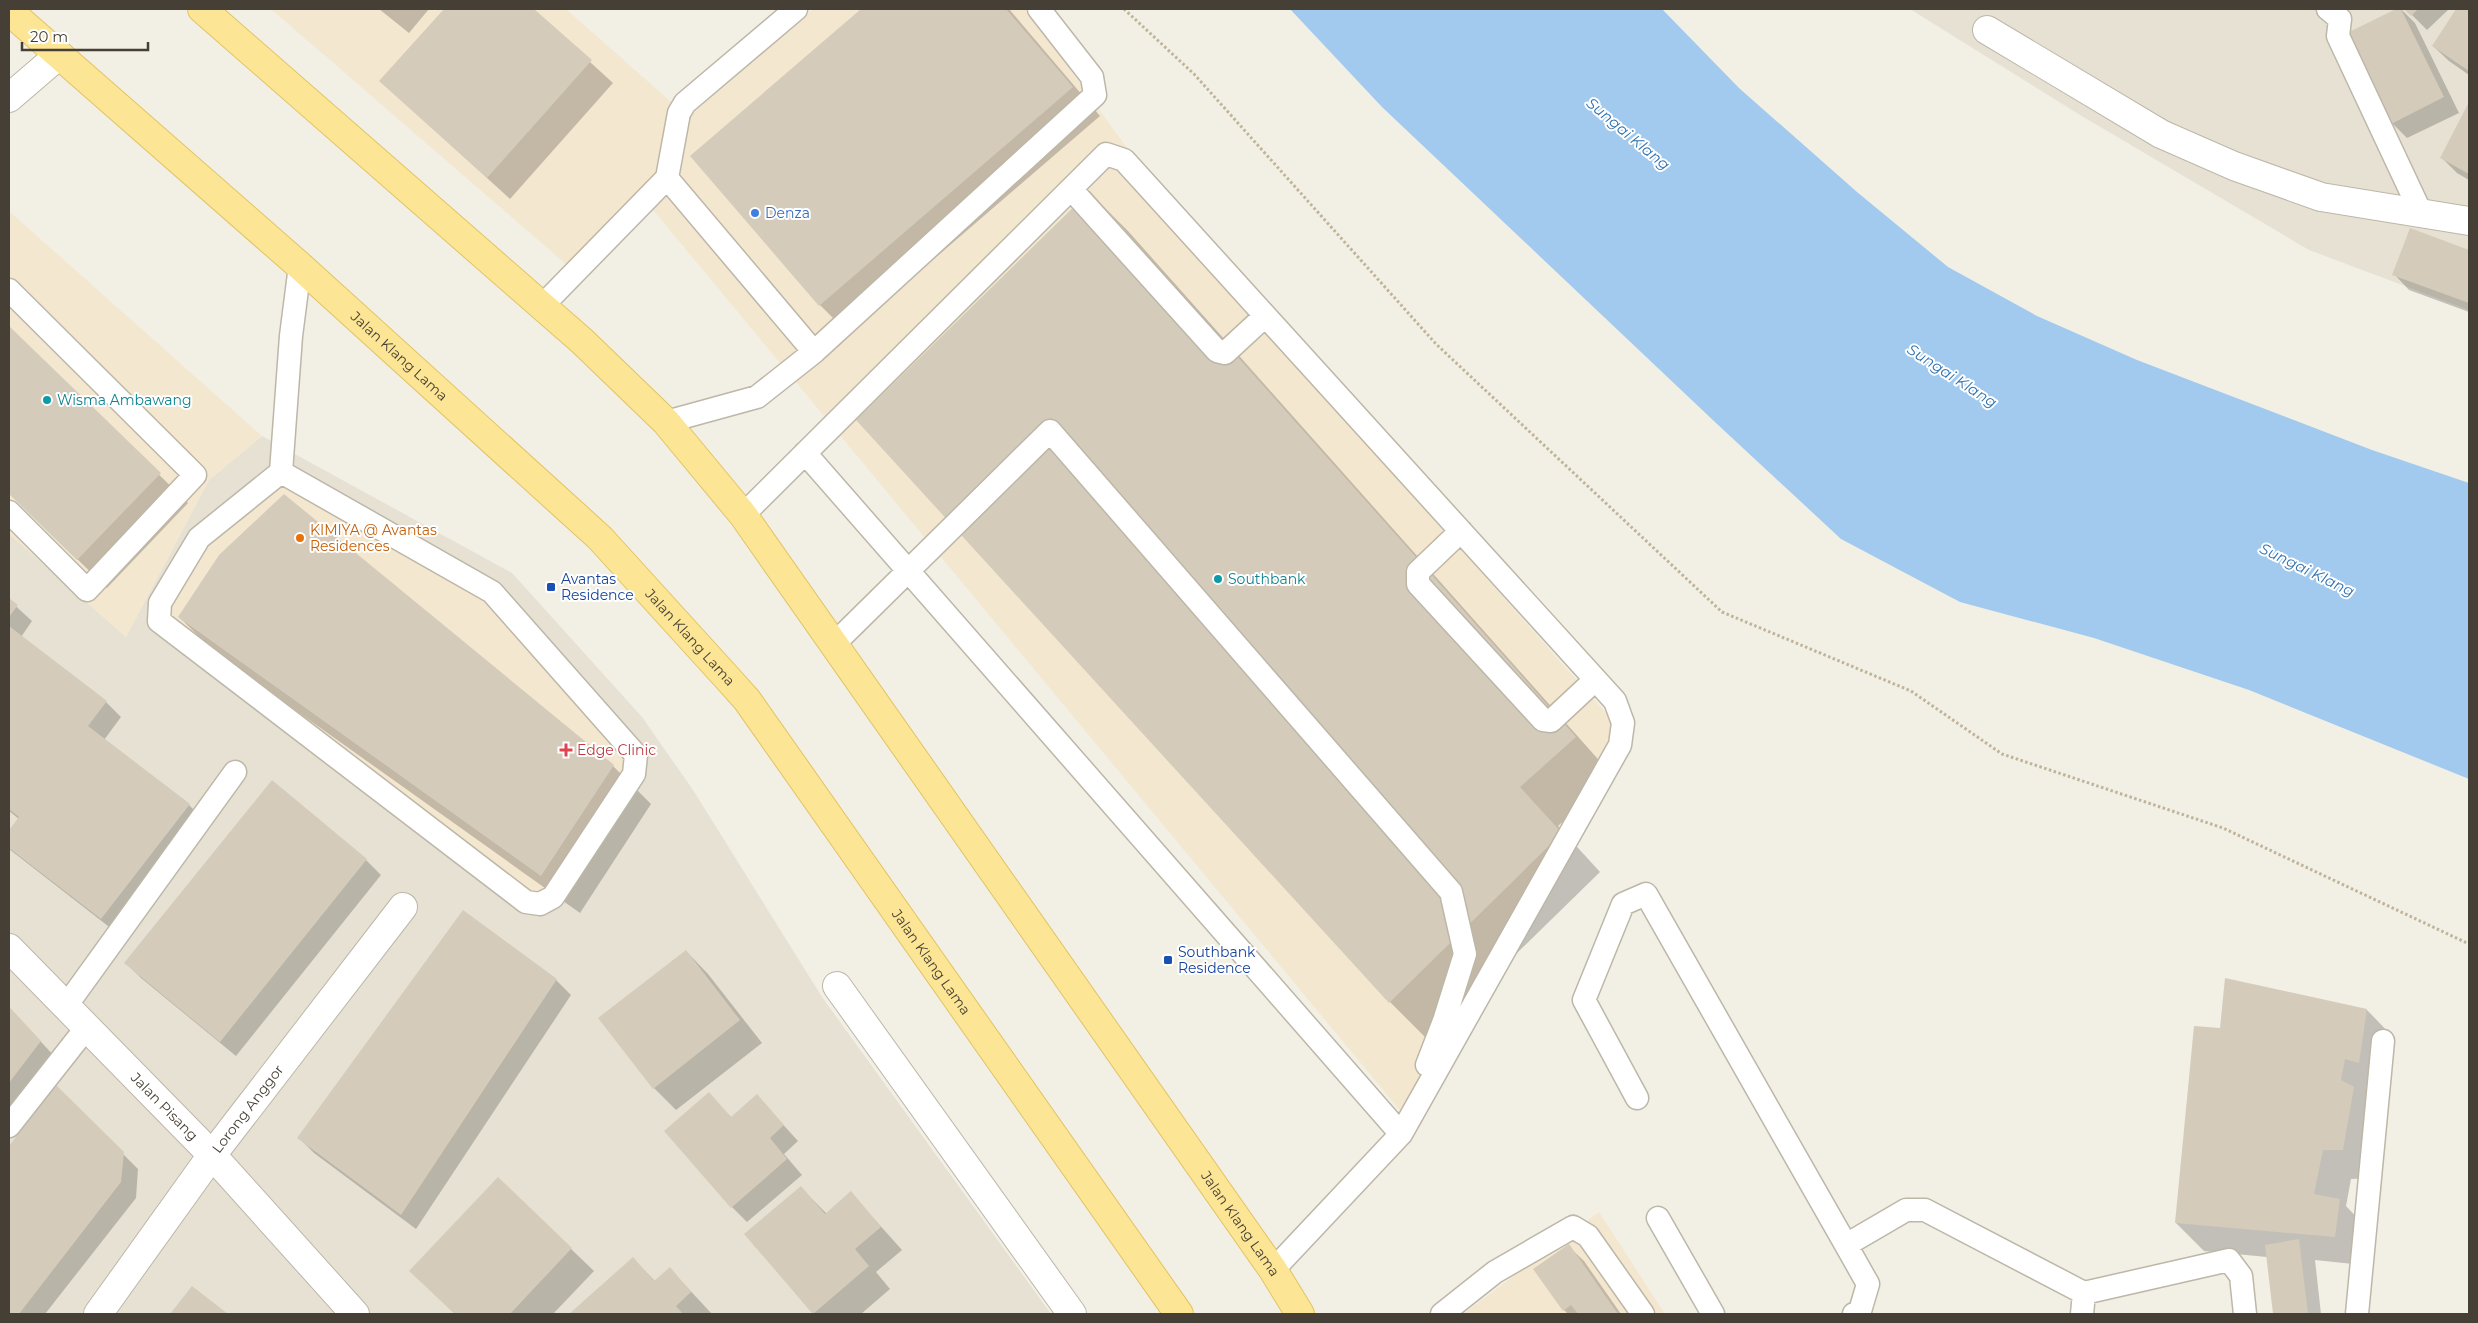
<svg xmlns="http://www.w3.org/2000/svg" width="2478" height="1323" viewBox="0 0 2478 1323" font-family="Montserrat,sans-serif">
<rect width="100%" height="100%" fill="#f2efe5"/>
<!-- residential -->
<path fill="#e6e1d3" d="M 1910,9 L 2469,9 L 2469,310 L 2309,250 L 2080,115 Z
M 262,436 L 512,573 L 642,717 L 693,790 L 822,997 L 1051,1314 L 9,1314 L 9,533 L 126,637 L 209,480 Z"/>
<!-- commercial -->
<path fill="#f4e7d0" d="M 271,9 L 566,9 L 688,117 L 813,9 L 1025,9 L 1086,91 L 1224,283 L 1614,722 L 1609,746 L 1403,1114 L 639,193 L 568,266 Z
M 9,211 L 262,436 L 209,480 L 126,637 L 9,534 Z
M 282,481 L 488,601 L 626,759 L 625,771 L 548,888 L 538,895 L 530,892 L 171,618 L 174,598 L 204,544 Z
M 1599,1212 L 1665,1314 L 1463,1314 Z"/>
<!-- water -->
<path fill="#a2caee" d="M 1290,9 L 1662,9 L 1739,88 L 1857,192 L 1948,267 L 2037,316 L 2137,360 L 2372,450 L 2469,483 L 2469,779 L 2249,690 L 2094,638 L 1960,602 L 1841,539 L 1716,423 L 1382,107 Z"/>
<!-- shadow -->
<path fill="#0003" d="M 379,9 L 429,9 L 409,33 Z
M 445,9 L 532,9 L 613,83 L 510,199 L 381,81 Z
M 863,9 L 1009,9 L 1100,116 L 848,333 L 820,305 L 692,156 Z
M 2401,9 L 2415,23 L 2459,113 L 2407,138 L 2392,123 L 2348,34 Z
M 2406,9 L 2449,9 L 2427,30 Z
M 2458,9 L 2469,9 L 2469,75 L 2449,61 L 2433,46 Z
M 2469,105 L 2469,180 L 2457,173 L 2442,158 Z
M 1090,193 L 1128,231 L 1613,776 L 1558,826 L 1600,872 L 1428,1040 L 1390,1002 Z
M 2411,230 L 2469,252 L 2469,312 L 2409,290 L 2394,274 Z
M 9,328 L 188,503 L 107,588 L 9,493 Z
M 9,600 L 32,621 L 21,637 L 106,702 L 121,717 L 104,740 L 189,805 L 204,820 L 117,933 L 9,849 L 9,832 L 19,819 L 9,811 Z
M 179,617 L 613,766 L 651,804 L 580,913 L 218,655 Z
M 366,860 L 381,875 L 236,1056 L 141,978 L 126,963 Z
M 686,951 L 708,974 L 762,1043 L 676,1110 L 654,1088 L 600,1019 Z
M 556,980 L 571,995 L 416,1229 L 314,1153 L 298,1137 Z
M 9,1007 L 55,1057 L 9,1117 Z
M 2367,1010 L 2395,1039 L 2371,1178 L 2351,1179 L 2346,1206 L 2368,1229 L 2363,1265 L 2315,1260 L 2321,1314 L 2274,1314 L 2267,1257 L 2204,1251 L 2176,1223 L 2221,1029 Z
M 56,1087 L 138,1169 L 136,1198 L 45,1314 L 9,1314 L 9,1148 Z
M 709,1094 L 732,1118 L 757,1096 L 798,1141 L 784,1154 L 802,1175 L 747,1222 L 732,1207 Z
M 498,1179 L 594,1271 L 553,1314 L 455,1314 L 433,1293 Z
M 801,1188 L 827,1214 L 851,1193 L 902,1250 L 876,1272 L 890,1289 L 861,1314 L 813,1314 L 746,1234 Z
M 1568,1246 L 1584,1261 L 1621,1314 L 1568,1314 L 1564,1310 Z
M 633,1259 L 656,1282 L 670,1269 L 712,1314 L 571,1314 Z
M 192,1288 L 226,1314 L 172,1314 Z"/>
<!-- building -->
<path fill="#d4cbbb" d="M 444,9 L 534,9 L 592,60 L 487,178 L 379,81 Z
M 861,9 L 1006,9 L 1073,87 L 819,306 L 690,156 Z
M 2396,9 L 2401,9 L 2444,97 L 2391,124 L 2347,33 Z
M 2404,9 L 2418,9 L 2411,16 Z
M 2456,9 L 2469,9 L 2469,71 L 2432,46 Z
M 2469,102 L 2469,174 L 2440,158 Z
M 1090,191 L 1576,737 L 1520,787 L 1562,833 L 1389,1003 L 856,420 Z
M 2410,228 L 2469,250 L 2469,303 L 2392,275 Z
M 9,326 L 161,473 L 77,560 L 9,494 Z
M 284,494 L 614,765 L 541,876 L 178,617 L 219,555 Z
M 9,598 L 18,605 L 9,617 Z
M 9,626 L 107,701 L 88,726 L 190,804 L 101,919 L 9,848 L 9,830 L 19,817 L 9,809 Z
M 272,780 L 367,859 L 220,1042 L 124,963 Z
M 463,910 L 557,979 L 401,1215 L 297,1138 Z
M 686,950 L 740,1020 L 653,1089 L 598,1018 Z
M 2225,978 L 2367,1009 L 2359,1063 L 2345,1059 L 2341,1080 L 2354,1087 L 2343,1150 L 2323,1150 L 2314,1194 L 2340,1199 L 2335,1237 L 2175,1223 L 2194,1026 L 2220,1028 Z
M 9,1007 L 41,1041 L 9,1083 Z
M 56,1085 L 124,1152 L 121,1182 L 19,1314 L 9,1314 L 9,1146 Z
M 709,1092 L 731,1117 L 757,1094 L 784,1125 L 770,1138 L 787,1159 L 731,1208 L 664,1131 Z
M 498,1177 L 572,1248 L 510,1314 L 455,1314 L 409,1271 Z
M 801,1186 L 825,1214 L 851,1191 L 881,1227 L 855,1249 L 869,1266 L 813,1314 L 744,1234 Z
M 2299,1239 L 2308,1314 L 2273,1314 L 2265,1245 Z
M 1569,1244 L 1618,1314 L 1578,1314 L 1571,1305 L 1563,1311 L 1533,1269 Z
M 633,1257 L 654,1281 L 670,1267 L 691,1292 L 676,1306 L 683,1314 L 569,1314 Z
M 192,1286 L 228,1314 L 170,1314 Z"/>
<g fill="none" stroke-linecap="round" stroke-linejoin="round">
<defs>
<path id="lane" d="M 2328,9 L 2340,19 L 2338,36 L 2421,213
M 667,178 L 814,352
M 1071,189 L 1217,351 L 1225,353 L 1265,316
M 9,290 L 195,475 L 87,590 L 9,512
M 543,305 L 667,178 L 679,113 L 685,103 L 796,9
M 666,422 L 757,397 L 814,352 L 1095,95 L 1092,77 L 1039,9
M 805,453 L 1401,1134
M 281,472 L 492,592 L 636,755 L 634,774 L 553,897 L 540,904 L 526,902 L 159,621 L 160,603 L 199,538 L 281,472 L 291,336 L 300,266
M 743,515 L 1106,154 L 1124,160 L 1615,701 L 1623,723 L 1620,745 L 1401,1134 L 1273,1270
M 1461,531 L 1418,572 L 1418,584 L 1543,720 L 1551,721 L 1595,680
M 833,645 L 1050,431 L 1451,892 L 1465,954 L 1444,1021 L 1427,1065
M 66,1006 L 235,772
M 1637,1098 L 1584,1000 L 1623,904 L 1646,894 L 1846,1245 L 1906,1210 L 1925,1210 L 2084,1293
M 9,1126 L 87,1027
M 1658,1218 L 1713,1314
M 1846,1245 L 1868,1284 L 1860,1311 L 1854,1314
M 1442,1314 L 1495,1272 L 1573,1227 L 1588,1236 L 1643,1314
M 2082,1314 L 2084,1293 L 2229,1260 L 2241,1276 L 2245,1314
M 2357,1314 L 2383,1041"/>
<g id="street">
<path d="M 1987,30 L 2161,134 L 2234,166 L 2321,197 L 2469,221"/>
<path d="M 9,98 L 59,55"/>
<path id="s1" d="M 9,948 L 212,1155 L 355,1314"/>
<path d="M 837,986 L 1072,1314"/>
<path id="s2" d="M 98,1314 L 212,1155 L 403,907"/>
</g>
<g id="primary">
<path id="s3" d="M 202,9 L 582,341 L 666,422 L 743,515 L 1273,1270 L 1300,1314"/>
<path id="s4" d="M 9,11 L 300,266 L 600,538 L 730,681 L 747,700 L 1179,1314"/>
</g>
</defs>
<!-- lane casing -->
<use href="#lane" stroke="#bdb7a8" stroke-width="25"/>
<!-- street casing -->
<use href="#street" stroke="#bdb7a8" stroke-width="30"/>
<!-- primary casing -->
<use href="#primary" stroke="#e1c464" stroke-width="30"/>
<!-- path -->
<path stroke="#bfb499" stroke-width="3" stroke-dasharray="2.5 2.5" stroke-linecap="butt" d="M 1124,9 L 1194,74 L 1436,344 L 1722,612 L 1911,691 L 2002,754 L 2223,828 L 2469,944"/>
<!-- lane -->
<use href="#lane" stroke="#fff" stroke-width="22"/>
<!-- street -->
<use href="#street" stroke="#fff" stroke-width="28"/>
<!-- primary -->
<use href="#primary" stroke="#fce594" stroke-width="28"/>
</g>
<!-- markers -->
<circle fill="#3f7fe0" stroke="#fff" stroke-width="2" cx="755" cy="213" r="5"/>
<g fill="#0f9aa8" stroke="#fff" stroke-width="2">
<circle cx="47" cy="400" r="5"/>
<circle cx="1218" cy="579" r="5"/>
</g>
<circle fill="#e8710a" stroke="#fff" stroke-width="2" cx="300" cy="538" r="5"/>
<g fill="#1a4fb4" stroke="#fff" stroke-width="2">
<rect x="546" y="582" width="10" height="10" rx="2.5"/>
<rect x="1163" y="955" width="10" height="10" rx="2.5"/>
</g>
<path fill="#e0444e" stroke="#fff" stroke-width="2" d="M563.5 742.5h5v5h5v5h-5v5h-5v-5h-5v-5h5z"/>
<g text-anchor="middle" stroke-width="4" stroke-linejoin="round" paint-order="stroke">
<!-- shop labels -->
<g font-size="14" fill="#366cbe" stroke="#fff" text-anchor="start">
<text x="765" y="218">Denza</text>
</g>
<!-- street labels -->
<g font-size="14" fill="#453f35" stroke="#fff">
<text dy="5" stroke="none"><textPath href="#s4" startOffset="521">Jalan Klang Lama</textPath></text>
<text dy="5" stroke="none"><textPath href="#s4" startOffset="926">Jalan Klang Lama</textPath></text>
<text dy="5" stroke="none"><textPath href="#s4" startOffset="1331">Jalan Klang Lama</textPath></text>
<text dy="5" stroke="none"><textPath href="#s1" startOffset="222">Jalan Pisang</textPath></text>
<text dy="5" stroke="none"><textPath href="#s2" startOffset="254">Lorong Anggor</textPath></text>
<text dy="5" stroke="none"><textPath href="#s3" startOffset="1608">Jalan Klang Lama</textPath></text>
</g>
<!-- culture labels -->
<g font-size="14" fill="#0d838f" stroke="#fff" text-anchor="start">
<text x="57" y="405">Wisma Ambawang</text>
<text x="1228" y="584">Southbank</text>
</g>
<!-- food labels -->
<g font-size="14" fill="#c56008" stroke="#fff" text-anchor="start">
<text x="310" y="535">KIMIYA @ Avantas<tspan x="310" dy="16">Residences</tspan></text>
</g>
<!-- transit labels -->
<g font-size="14" fill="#164399" stroke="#fff" text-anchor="start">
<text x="561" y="584">Avantas<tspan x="561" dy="16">Residence</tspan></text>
<text x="1178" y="957">Southbank<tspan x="1178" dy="16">Residence</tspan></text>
</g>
<!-- health labels -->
<g font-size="14" fill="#be3a42" stroke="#fff" text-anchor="start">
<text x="577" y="755">Edge Clinic</text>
</g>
<!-- water labels -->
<g font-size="15" font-style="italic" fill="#3071ae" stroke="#fff">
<text transform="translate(1628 134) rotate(40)" y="5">Sungai Klang</text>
<text transform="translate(1952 376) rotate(33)" y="5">Sungai Klang</text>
<text transform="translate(2307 570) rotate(26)" y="5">Sungai Klang</text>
</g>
</g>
<!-- border -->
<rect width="2478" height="1323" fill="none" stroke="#453f35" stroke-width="20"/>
<!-- scale -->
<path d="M22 42v8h126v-8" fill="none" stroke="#453f35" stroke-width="2.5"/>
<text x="30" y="42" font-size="15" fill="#453f35" stroke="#ffffff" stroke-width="4" paint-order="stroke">20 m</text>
</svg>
